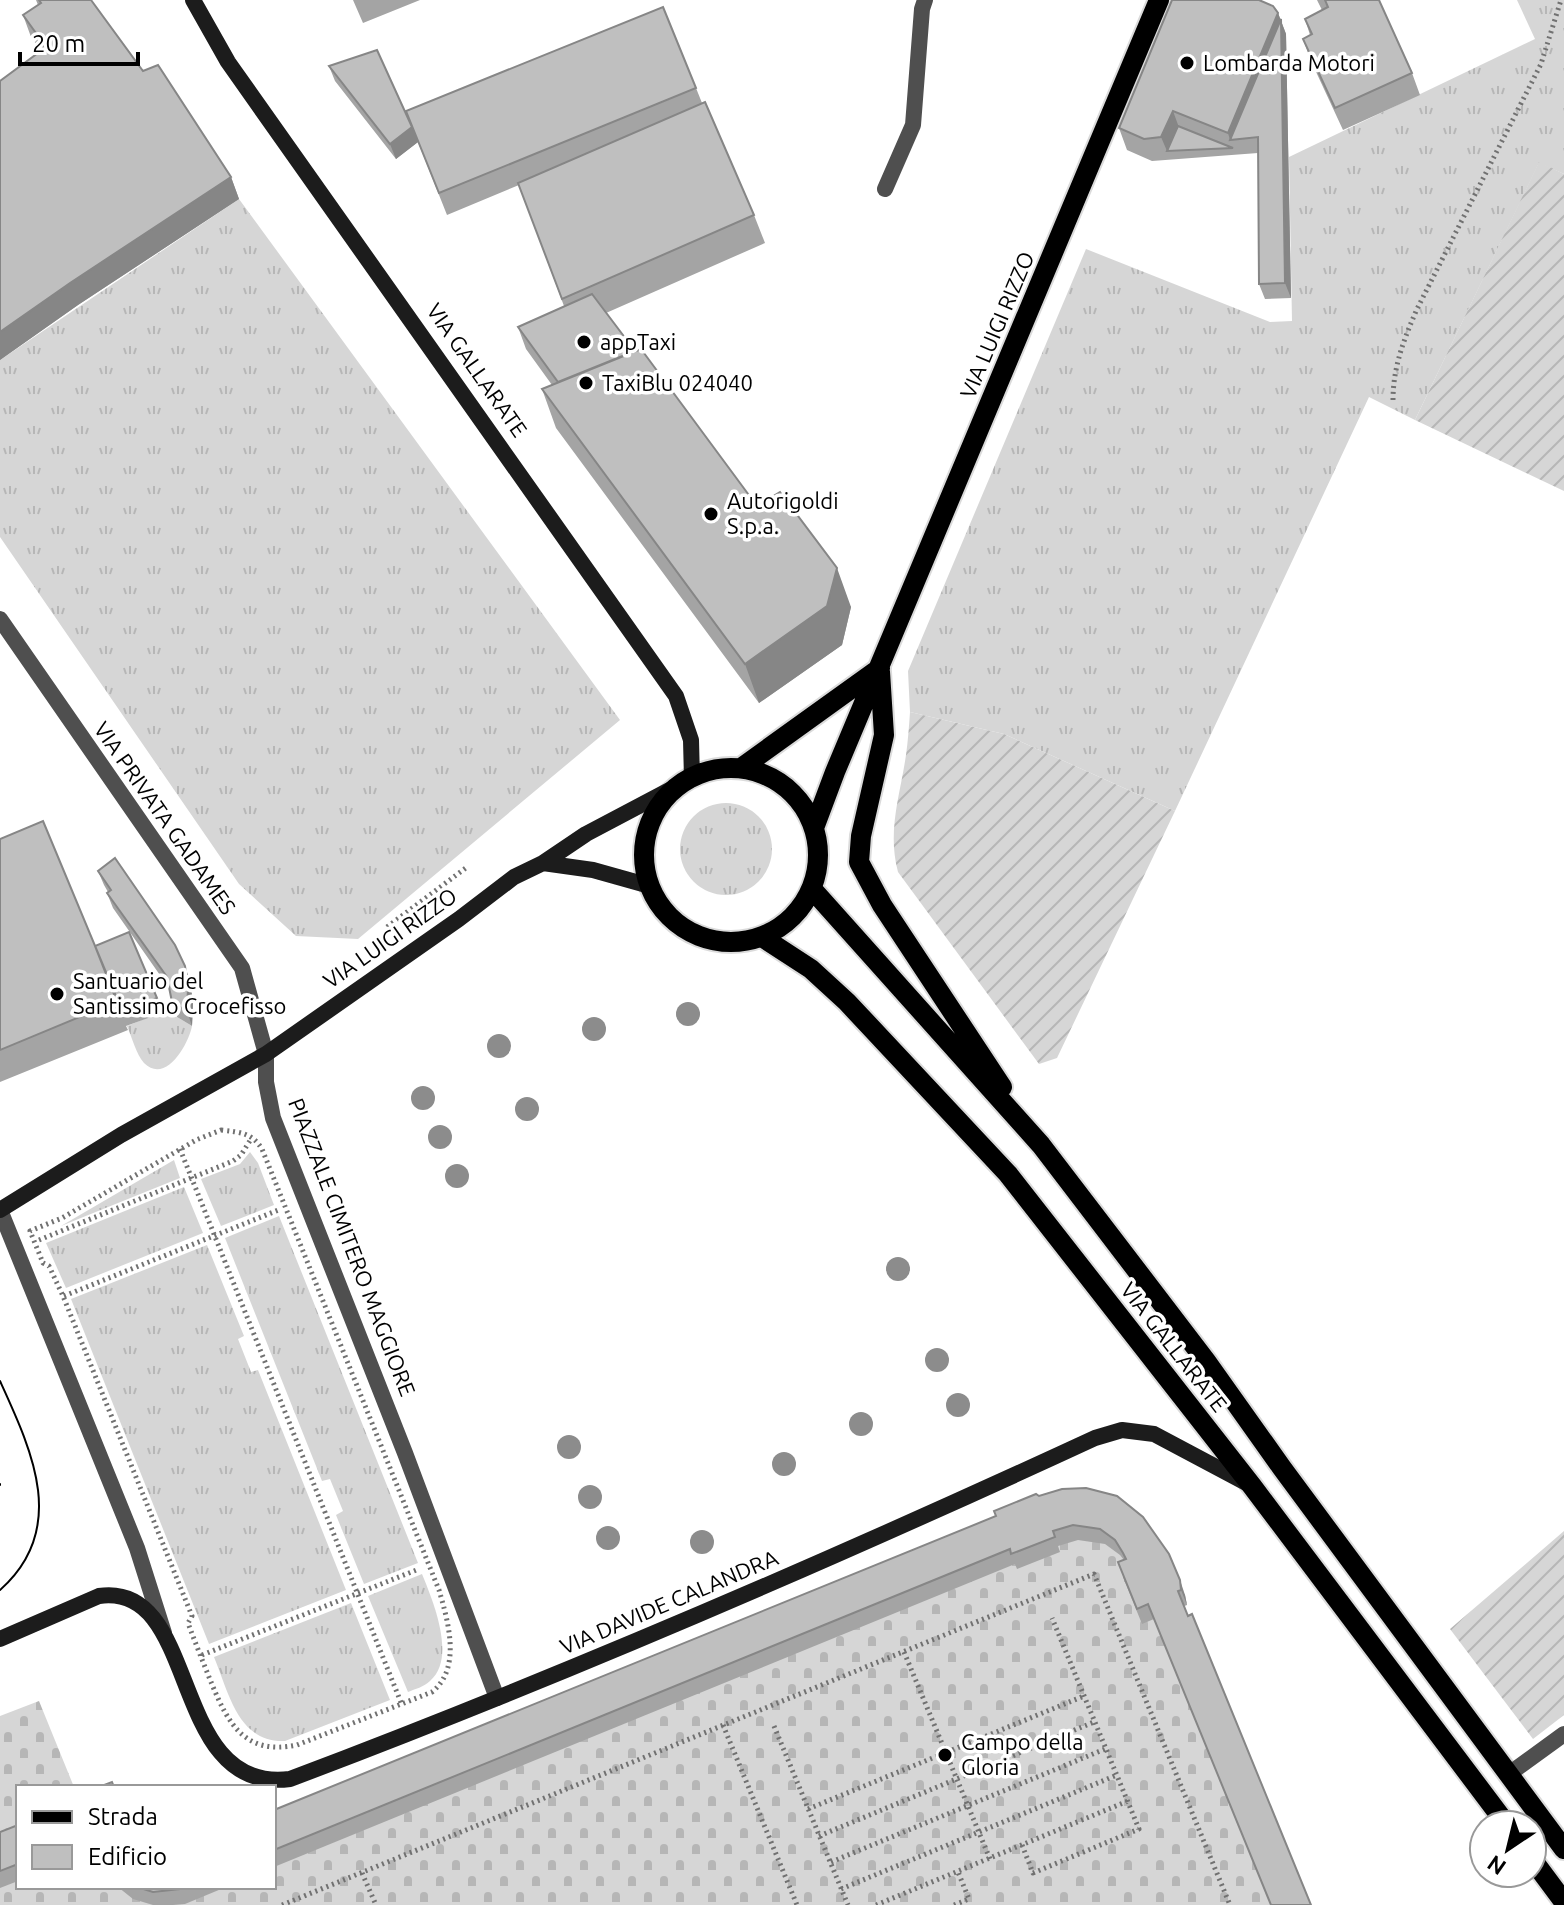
<svg xmlns="http://www.w3.org/2000/svg" width="1564" height="1905" viewBox="0 0 1564 1905" font-family="Ubuntu,sans-serif">
<defs>
<pattern id="grass-tufts" width="24" height="20" patternUnits="userSpaceOnUse" patternTransform="scale(2)"><rect width="24" height="20" fill="#d6d6d6"/><path d="M3 7l-1-3M5 7V3M7 7l1-3M15 17l-1-3M17 17v-4M19 17l1-3" fill="none" stroke="#b6b6b6"/></pattern>
<pattern id="cemetery-stones" width="16" height="16" patternUnits="userSpaceOnUse" patternTransform="scale(2)"><rect width="16" height="16" fill="#d6d6d6"/><path d="M2 7V4a2 2 0 0 1 4 0v3zM10 15v-3a2 2 0 0 1 4 0v3z" fill="#b6b6b6"/></pattern>
<pattern id="garden-furrows" width="10" height="10" patternUnits="userSpaceOnUse" patternTransform="scale(2)"><rect width="10" height="10" fill="#d6d6d6"/><path d="M-1 1l2-2M0 10L10 0M9 11l2-2" fill="none" stroke="#b6b6b6"/></pattern>
</defs>
<rect width="100%" height="100%" fill="#fff"/>
<!-- grass -->
<path fill="url(#grass-tufts)" d="M 1517,0 L 1564,0 L 1564,174 L 1539,163 L 1415,420 L 1369,397 L 1175,811 L 1004,734 L 910,712 L 908,671 L 1086,249 L 1270,322 L 1292,321 L 1289,157 L 1535,39 Z
M 239,199 L 620,720 L 358,939 L 296,936 L 239,884 L 0,537 L 0,360 Z
M680 849a46 46 0 1 1 92 0a46 46 0 1 1-92 0Z
M 159,1013 L 177,1017 L 192,1026 C 189,1043 166,1085 144,1063 C 136,1054 132,1037 127,1026 Z
M 250,1152 L 258,1163 L 274,1205 L 221,1226 L 201,1179 L 240,1164 Z
M 174,1160 L 180,1178 L 61,1226 Z
M 184,1187 L 203,1233 L 66,1288 L 46,1243 Z
M 279,1216 L 418,1563 L 364,1584 L 336,1515 L 343,1511 L 330,1479 L 322,1481 L 225,1238 Z
M 207,1245 L 244,1336 L 238,1339 L 251,1372 L 258,1370 L 346,1590 L 209,1644 L 71,1299 Z
M 422,1574 C 433,1601 457,1658 430,1681 C 424,1687 415,1689 408,1692 L 368,1596 Z
M 351,1603 L 390,1700 L 285,1741 C 238,1743 229,1693 214,1657 Z"/>
<!-- cemetery -->
<path fill="url(#cemetery-stones)" d="M 1042,1509 L 1175,1569 L 1187,1605 L 1184,1606 L 1193,1630 L 1310,1905 L 0,1905 L 0,1716 L 39,1701 L 74,1787 L 18,1787 L 18,1887 L 274,1887 L 274,1827 Z"/>
<!-- garden -->
<path fill="url(#garden-furrows)" d="M 1539,162 L 1564,174 L 1564,491 L 1415,420 Z
M 910,712 L 1004,734 L 1175,811 L 1057,1058 L 1039,1064 L 898,872 C 887,831 900,796 906,755 C 908,741 909,726 910,712 Z
M 1564,1531 L 1564,1715 L 1533,1739 L 1450,1629 Z"/>
<g fill="none" stroke-linecap="round" stroke-linejoin="round">
<defs>
<path id="primary" d="M 880,672 L 884,735 L 861,836 L 859,862 L 882,905 L 1002,1087
M 741,768 L 880,668
M644 855a87 87 0 1 1 174 0a87 87 0 1 1-174 0Z
M 814,828 L 835,772 L 1159,0
M 812,889 L 1041,1145 L 1206,1361 L 1282,1468 L 1564,1849
M 762,937 L 811,969 L 847,1002 L 1008,1174 L 1252,1486 L 1507,1825
M 1532,1859 L 1564,1902"/>
</defs>
<!-- primary casing -->
<use href="#primary" stroke="#dbdbdb" stroke-width="24"/>
<!-- path -->
<path stroke="#717171" stroke-width="5" stroke-dasharray="2 4" stroke-linecap="butt" d="M 1393,400 C 1393,367 1404,339 1417,309 L 1541,64 L 1561,0
M 387,927 L 467,867
M 221,1130 C 240,1132 252,1133 262,1149 L 439,1590 C 448,1621 462,1668 432,1692 L 297,1745 C 244,1756 228,1723 211,1682 C 203,1662 195,1642 188,1623 L 192,1616 L 63,1296 L 49,1266 L 43,1263 L 30,1231 L 62,1218 L 196,1140 Z
M 180,1149 L 402,1705
M 39,1240 L 233,1161 L 241,1155 L 251,1139
M 64,1296 L 281,1209
M 904,1652 L 990,1859
M 202,1655 L 419,1569
M 723,1725 L 797,1905
M 774,1726 L 848,1905
M 808,1809 L 1084,1696
M 819,1836 L 1094,1722
M 1022,1845 L 1033,1873 L 1139,1829 L 1052,1618
M 831,1862 L 1105,1749
M 362,1873 L 376,1905
M 841,1889 L 1117,1775
M 282,1905 L 1094,1574 L 1230,1905
M 876,1905 L 1128,1801
M 954,1905 L 969,1899 L 958,1872"/>
<!-- lane -->
<path stroke="#4f4f4f" stroke-width="16" d="M 885,189 L 913,125 L 922,9 L 925,0
M 1509,1774 L 1564,1734"/>
<!-- street -->
<path stroke="#4f4f4f" stroke-width="16" d="M 0,619 L 242,968 L 266,1054 L 266,1082 L 273,1118 L 405,1453 L 497,1698
M 0,1210 L 137,1548 L 164,1633"/>
<!-- secondary -->
<path stroke="#1c1c1c" stroke-width="16" d="M 193,0 L 228,62 L 676,696 L 691,740 L 692,779
M 543,863 L 593,870 L 650,886
M 0,1210 L 121,1135 L 266,1054 L 459,919 L 514,877 L 543,863 L 586,834 L 675,787
M 0,1639 L 99,1596 C 202,1581 167,1795 290,1779 C 563,1676 831,1560 1095,1438 L 1122,1430 L 1154,1434 L 1250,1485"/>
<!-- primary -->
<use href="#primary" stroke="#000" stroke-width="20"/>
<!-- tram -->
<path stroke="#000" stroke-width="2" d="M 0,1381 C 32,1451 69,1529 0,1590
M 0,1484 L 0,1485"/>
</g>
<!-- trees -->
<g fill="#8c8c8c">
<circle cx="688" cy="1014" r="12"/>
<circle cx="594" cy="1029" r="12"/>
<circle cx="499" cy="1046" r="12"/>
<circle cx="423" cy="1098" r="12"/>
<circle cx="527" cy="1109" r="12"/>
<circle cx="440" cy="1137" r="12"/>
<circle cx="457" cy="1176" r="12"/>
<circle cx="898" cy="1269" r="12"/>
<circle cx="937" cy="1360" r="12"/>
<circle cx="958" cy="1405" r="12"/>
<circle cx="861" cy="1424" r="12"/>
<circle cx="569" cy="1447" r="12"/>
<circle cx="784" cy="1464" r="12"/>
<circle cx="590" cy="1497" r="12"/>
<circle cx="608" cy="1538" r="12"/>
<circle cx="702" cy="1542" r="12"/>
</g>
<!-- wall -->
<path fill="#a4a4a4" d="M 36,0 L 91,0 L 143,71 L 231,177 L 239,199 L 78,305 L 0,360 L 0,81 L 41,51 L 31,37 L 23,15 L 38,5 Z
M 353,0 L 420,0 L 363,23 Z
M 1317,0 L 1379,0 L 1412,73 L 1420,95 L 1343,130 L 1311,61 L 1303,39 L 1310,35 L 1305,19 L 1322,10 Z
M 1278,13 L 1286,34 L 1291,298 L 1265,299 L 1259,284 L 1258,153 L 1152,161 L 1127,150 L 1119,128 Z
M 329,66 L 410,122 L 696,88 L 702,103 L 754,215 L 765,243 L 606,313 L 757,506 L 851,607 L 842,645 L 759,703 L 556,428 L 542,389 L 552,385 L 526,349 L 518,327 L 564,306 L 519,185 L 447,215 L 418,142 L 396,159 L 335,81 Z
M 0,839 L 95,946 L 157,998 L 162,1013 L 126,1026 L 128,1030 L 0,1082 Z
M 98,871 L 190,981 L 193,1003 L 192,1026 L 177,1017 L 172,1002 L 169,988 L 113,908 L 107,893 L 108,892 L 104,885 Z
M 1039,1496 L 1117,1496 L 1185,1595 L 1187,1605 L 1184,1606 L 1311,1905 L 1271,1905 L 1154,1619 L 1142,1624 L 1123,1577 L 1124,1560 L 1120,1555 L 1105,1544 L 1078,1540 L 1058,1546 L 1060,1552 L 1017,1569 L 1015,1564 L 274,1867 L 274,1810 L 996,1516 Z
M 18,1825 L 18,1881 L 0,1888 L 0,1832 Z
M 118,1887 L 226,1887 L 185,1904 L 173,1905 L 153,1905 L 133,1899 Z"/>
<!-- shaded-wall -->
<path fill="#868686" d="M 1278,13 L 1286,34 L 1291,298 L 1285,283 L 1281,46 L 1230,140 L 1228,133 Z
M 1173,111 L 1181,133 L 1167,151 L 1161,137 Z
M 412,127 L 418,142 L 396,159 L 390,144 Z
M 231,177 L 239,199 L 78,305 L 0,360 L 0,332 L 70,283 Z
M 837,568 L 851,607 L 842,645 L 759,703 L 745,664 Z
M 185,966 L 190,981 L 193,1003 L 192,1026 L 187,1011 Z
M 1180,1580 L 1185,1595 L 1187,1605 L 1181,1590 Z"/>
<!-- building -->
<path fill="#bfbfbf" stroke="#868686" stroke-width="2" d="M 39,0 L 91,0 L 143,71 L 158,65 L 231,177 L 70,283 L 0,332 L 0,81 L 46,47 L 23,15 L 41,3 Z
M 1172,0 L 1259,0 L 1273,6 L 1278,13 L 1228,133 L 1173,111 L 1161,137 L 1144,139 L 1119,128 Z
M 1325,0 L 1379,0 L 1412,73 L 1335,108 L 1303,39 L 1312,34 L 1305,19 L 1328,7 Z
M 663,7 L 696,88 L 439,193 L 406,111 Z
M 1281,19 L 1285,283 L 1259,284 L 1258,137 L 1230,140 Z
M 377,50 L 412,127 L 390,144 L 329,66 Z
M 705,102 L 754,215 L 562,299 L 518,183 Z
M 1178,126 L 1233,148 L 1167,151 Z
M 592,294 L 635,351 L 558,382 L 518,327 Z
M 641,349 L 757,506 L 780,492 L 837,568 L 827,606 L 745,664 L 542,389 Z
M 43,821 L 118,1001 L 0,1050 L 0,839 Z
M 115,858 L 175,945 L 185,966 L 188,988 L 187,1011 L 172,1002 L 167,977 L 107,893 L 111,890 L 98,871 Z
M 129,932 L 157,998 L 121,1012 L 95,946 Z
M 1086,1488 L 1117,1496 L 1143,1517 L 1169,1554 L 1180,1580 L 1181,1590 L 1178,1591 L 1188,1616 L 1192,1614 L 1311,1905 L 1271,1905 L 1148,1604 L 1137,1609 L 1118,1562 L 1126,1559 L 1123,1553 L 1115,1540 L 1100,1529 L 1073,1525 L 1053,1531 L 1055,1537 L 1011,1554 L 1010,1549 L 274,1850 L 274,1810 L 996,1516 L 994,1511 L 1036,1494 L 1039,1496 L 1062,1489 Z
M 112,1782 L 114,1787 L 99,1787 Z
M 18,1825 L 18,1864 L 0,1871 L 0,1832 Z
M 137,1887 L 184,1887 L 180,1889 L 153,1892 Z"/>
<!-- markers -->
<g fill="#000" stroke="#fff" stroke-width="3">
<circle cx="1187" cy="63" r="8"/>
<circle cx="584" cy="342" r="8"/>
<circle cx="586" cy="383" r="8"/>
<circle cx="711" cy="514" r="8"/>
<circle cx="57" cy="994" r="8"/>
<circle cx="945" cy="1755" r="8"/>
</g>
<g text-anchor="middle" stroke-width="7" stroke-linejoin="round" paint-order="stroke">
<!-- poi labels -->
<g font-size="22" fill="#000" stroke="#fff" text-anchor="start">
<text x="1203" y="71">Lombarda Motori</text>
<text x="600" y="350">appTaxi</text>
<text x="602" y="391">TaxiBlu 024040</text>
<text x="727" y="509">Autorigoldi<tspan x="727" dy="25">S.p.a.</tspan></text>
<text x="73" y="989">Santuario del<tspan x="73" dy="25">Santissimo Crocefisso</tspan></text>
<text x="961" y="1750">Campo della<tspan x="961" dy="25">Gloria</tspan></text>
</g>
<!-- street labels -->
<g font-size="22" fill="#000" stroke="#fff">
<text transform="translate(997 325) rotate(-67)" y="8">VIA LUIGI RIZZO</text>
<text transform="translate(477 370) rotate(55)" y="8">VIA GALLARATE</text>
<text transform="translate(165 818) rotate(55)" y="8">VIA PRIVATA GADAMES</text>
<text transform="translate(390 938) rotate(-35)" y="8">VIA LUIGI RIZZO</text>
<text transform="translate(352 1247) rotate(69)" y="8">PIAZZALE CIMITERO MAGGIORE</text>
<text transform="translate(1174 1347) rotate(52)" y="8">VIA GALLARATE</text>
<text transform="translate(669 1602) rotate(-23)" y="8">VIA DAVIDE CALANDRA</text>
</g>
</g>
<!-- legend -->
<rect x="16" y="1785" width="260" height="104" fill="#ffffff" stroke="#999999" stroke-width="2"/>
<rect x="32" y="1811" width="40" height="12" fill="#000000" stroke="#999999" stroke-width="2"/>
<text x="88" y="1825" font-size="24" fill="#000000">Strada</text>
<rect x="32" y="1845" width="40" height="24" fill="#bfbfbf" stroke="#999999" stroke-width="2"/>
<text x="88" y="1865" font-size="24" fill="#000000">Edificio</text>
<!-- north arrow -->
<g transform="translate(1508 1849) rotate(215)"><circle r="38" fill="#ffffff" stroke="#999999" stroke-width="2"/>
<path d="M0-6L14 30L0 20L-14 30Z" fill="#000000"/>
<text y="-12" font-size="22" font-weight="bold" text-anchor="middle" fill="#000000">N</text>
</g>
<!-- scale -->
<path d="M20 52v12h118v-12" fill="none" stroke="#000000" stroke-width="4"/>
<text x="32" y="52" font-size="24" fill="#000000" stroke="#ffffff" stroke-width="6" paint-order="stroke">20 m</text>
</svg>
